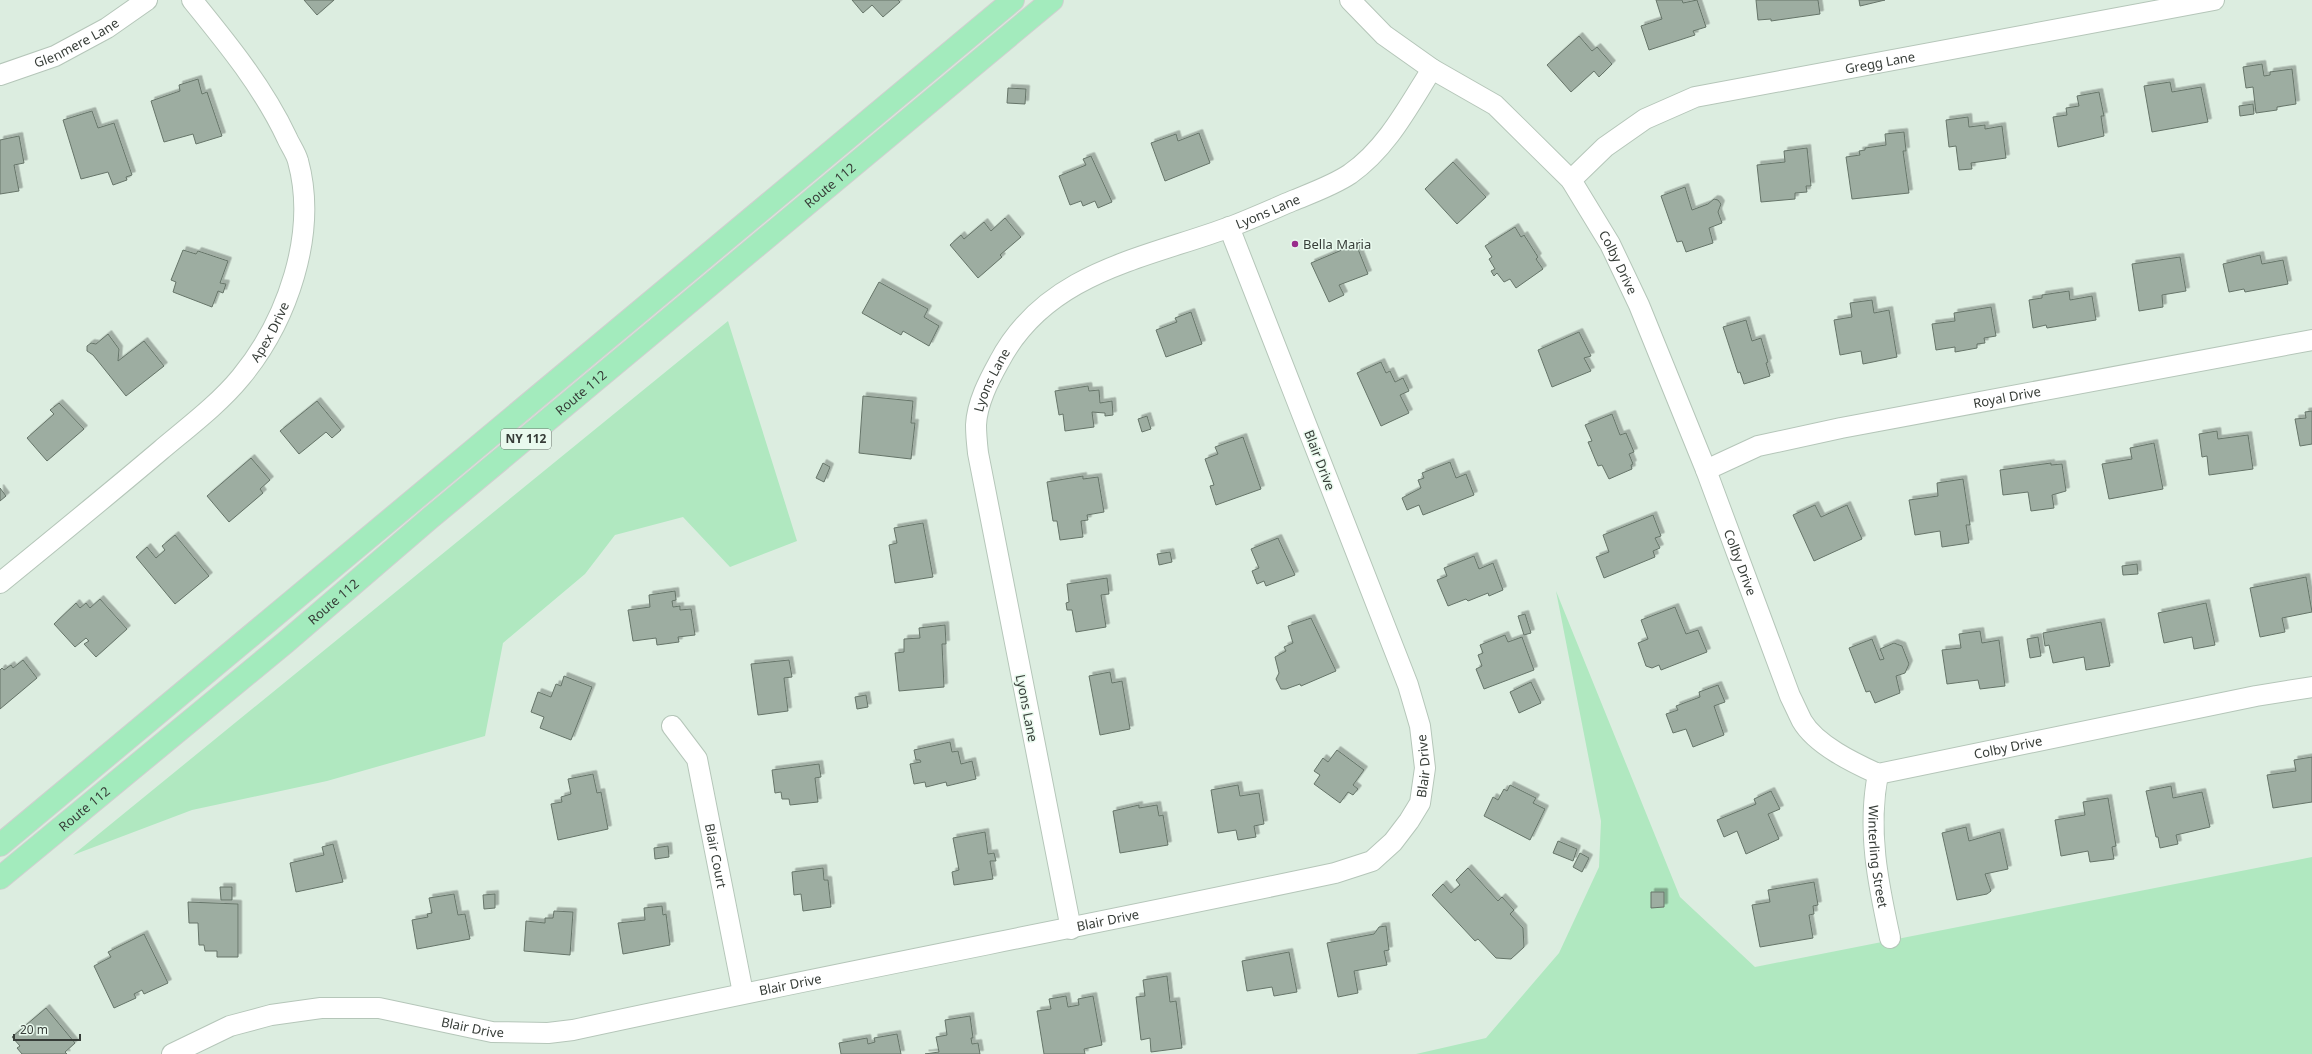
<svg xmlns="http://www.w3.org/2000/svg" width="2312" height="1054" viewBox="0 0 2312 1054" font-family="'Noto Sans',sans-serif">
<defs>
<filter id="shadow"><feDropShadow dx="3.5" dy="-3.5" stdDeviation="0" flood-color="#0004"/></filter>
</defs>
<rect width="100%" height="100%" fill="#dcede0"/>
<!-- green -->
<path fill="#b0e8c0" d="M 728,321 L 797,541 L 730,567 L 683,517 L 615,535 L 585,574 L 503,643 L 485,736 L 327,781 L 192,810 L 73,855 Z
M 1556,591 L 1680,897 L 1755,967 L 2312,857 L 2312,1054 L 1416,1054 L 1486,1038 L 1559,953 L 1599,867 L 1601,821 Z"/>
<!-- building -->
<path fill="#9dada1" stroke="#667569" filter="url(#shadow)" d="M 304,0 L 334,0 L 317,15 Z
M 852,0 L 898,0 L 900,2 L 883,17 L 872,5 L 863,13 Z
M 1656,0 L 1682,0 L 1683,3 L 1697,0 L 1706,27 L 1693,31 L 1695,35 L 1649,50 L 1641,26 L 1662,19 Z
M 1756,0 L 1818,0 L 1820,14 L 1771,21 L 1771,19 L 1758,20 Z
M 1859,0 L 1885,0 L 1860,6 Z
M 1579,36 L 1592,51 L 1597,47 L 1612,64 L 1599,77 L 1594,71 L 1571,92 L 1547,65 Z
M 2262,64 L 2264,76 L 2270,75 L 2270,72 L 2292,69 L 2296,104 L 2277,107 L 2277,110 L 2256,113 L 2253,87 L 2246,88 L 2243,67 Z
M 198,79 L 202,94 L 207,92 L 222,136 L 196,144 L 193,134 L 164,142 L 151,101 L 180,91 L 179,85 Z
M 2170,82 L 2172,92 L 2201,87 L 2208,122 L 2152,132 L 2144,86 Z
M 1008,88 L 1026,89 L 1025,104 L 1007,103 Z
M 2099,92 L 2104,116 L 2101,116 L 2104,136 L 2058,147 L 2053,117 L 2067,115 L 2066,108 L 2079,106 L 2077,96 Z
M 2253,104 L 2254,114 L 2240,116 L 2239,106 Z
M 92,111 L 98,128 L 114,123 L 132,175 L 126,177 L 127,180 L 113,185 L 108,172 L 81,179 L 63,120 Z
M 1968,117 L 1969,127 L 1985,125 L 1985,129 L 2002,126 L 2006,158 L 1971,163 L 1972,169 L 1959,170 L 1956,146 L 1949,147 L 1946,120 Z
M 1904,132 L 1906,151 L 1903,151 L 1909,193 L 1852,199 L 1846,157 L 1860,155 L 1859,151 L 1865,150 L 1865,148 L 1886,145 L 1885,134 Z
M 1199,133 L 1210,163 L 1165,181 L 1151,143 L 1176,134 L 1178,141 Z
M 19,136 L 24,163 L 14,165 L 19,191 L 0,194 L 0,140 Z
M 1807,148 L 1811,186 L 1806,186 L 1807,192 L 1795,193 L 1795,199 L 1761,202 L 1757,165 L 1785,162 L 1784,151 Z
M 1091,156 L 1112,202 L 1098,208 L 1095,201 L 1083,206 L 1081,201 L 1070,205 L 1059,176 L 1086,165 L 1083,159 Z
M 1453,162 L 1486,197 L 1457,224 L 1425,189 Z
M 1685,187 L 1692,210 L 1708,204 L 1714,199 L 1718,200 L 1721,204 L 1718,212 L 1722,223 L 1709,228 L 1713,243 L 1686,252 L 1682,241 L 1677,242 L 1661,196 Z
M 1005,218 L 1021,237 L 1000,255 L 1002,257 L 978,278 L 950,245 L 961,235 L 964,239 L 984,222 L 991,231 Z
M 1515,227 L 1521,237 L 1524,235 L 1538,257 L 1536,259 L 1543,269 L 1516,288 L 1510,279 L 1504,282 L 1497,273 L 1494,276 L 1491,271 L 1495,269 L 1489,259 L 1492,257 L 1485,246 Z
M 1356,244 L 1368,274 L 1339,285 L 1344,295 L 1329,302 L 1311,263 Z
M 183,250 L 196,254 L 198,251 L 228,261 L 220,283 L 226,284 L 223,293 L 218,291 L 212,307 L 173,292 L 176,282 L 171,280 Z
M 2260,255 L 2262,264 L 2283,260 L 2288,284 L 2245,292 L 2244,289 L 2229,292 L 2223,264 Z
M 2180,257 L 2186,291 L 2162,295 L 2163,307 L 2139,311 L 2132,264 Z
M 879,282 L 928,309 L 924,317 L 939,326 L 929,346 L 903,331 L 901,335 L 862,313 Z
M 2069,291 L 2070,300 L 2092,296 L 2096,320 L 2047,328 L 2046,325 L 2033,328 L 2029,300 L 2042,298 L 2042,295 Z
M 1872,300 L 1874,313 L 1889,310 L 1897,357 L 1863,364 L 1861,351 L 1840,355 L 1834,320 L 1852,317 L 1850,303 Z
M 1991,307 L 1996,336 L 1984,338 L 1985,343 L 1977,344 L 1977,348 L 1955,352 L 1955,347 L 1936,350 L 1932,324 L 1955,321 L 1954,313 Z
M 1191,312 L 1202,344 L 1166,357 L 1156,330 L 1177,322 L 1175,318 Z
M 1746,320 L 1752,341 L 1761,338 L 1768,362 L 1766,363 L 1770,376 L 1744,384 L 1740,372 L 1738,373 L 1723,327 Z
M 1579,332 L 1591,356 L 1584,358 L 1591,371 L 1552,387 L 1538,350 Z
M 108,334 L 119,349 L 118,361 L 144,341 L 164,366 L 126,396 L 93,355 L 87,351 L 87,346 L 91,343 L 96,344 Z
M 1381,362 L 1386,373 L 1390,371 L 1395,382 L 1403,378 L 1409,391 L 1400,395 L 1409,413 L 1381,426 L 1357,373 Z
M 1088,386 L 1089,391 L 1099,390 L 1100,403 L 1112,401 L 1113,415 L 1105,416 L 1105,413 L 1092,412 L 1094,427 L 1065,431 L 1063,414 L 1059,415 L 1055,391 Z
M 863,396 L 913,401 L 911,423 L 915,423 L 911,459 L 859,453 Z
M 317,401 L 341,430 L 332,438 L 326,432 L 299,454 L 280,431 Z
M 59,403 L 84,429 L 47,461 L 27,438 L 54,414 L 50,410 Z
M 2312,411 L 2312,444 L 2300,446 L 2295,419 L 2306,418 L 2305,412 Z
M 1612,414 L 1620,435 L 1626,433 L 1634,452 L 1629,454 L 1633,464 L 1631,465 L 1632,469 L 1609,479 L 1602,465 L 1598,466 L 1588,442 L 1592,441 L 1585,425 Z
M 1147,416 L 1151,429 L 1142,432 L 1138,419 Z
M 2217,431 L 2218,439 L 2248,435 L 2253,469 L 2209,475 L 2207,456 L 2202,457 L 2199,434 Z
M 1243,437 L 1261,489 L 1216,505 L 1210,486 L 1214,485 L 1205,459 L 1218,454 L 1215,447 Z
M 2154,443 L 2163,489 L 2109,499 L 2102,464 L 2132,459 L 2130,448 Z
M 251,458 L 270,480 L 260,489 L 263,493 L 229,522 L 207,496 Z
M 1450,462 L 1456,478 L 1466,474 L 1474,495 L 1423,515 L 1419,505 L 1407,510 L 1402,498 L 1421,488 L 1418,480 L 1424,478 L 1422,473 Z
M 823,463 L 830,467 L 824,482 L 816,478 Z
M 2051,463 L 2051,465 L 2062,464 L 2066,491 L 2052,495 L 2054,508 L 2031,511 L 2028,492 L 2003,495 L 2000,470 Z
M 1083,476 L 1083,479 L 1098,477 L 1104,512 L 1087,515 L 1088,520 L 1081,521 L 1083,537 L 1060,540 L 1057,521 L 1053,521 L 1047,482 Z
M 1963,479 L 1970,525 L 1966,525 L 1969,543 L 1942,547 L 1940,531 L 1915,535 L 1909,500 L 1938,496 L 1937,483 Z
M 0,488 L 6,496 L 0,501 Z
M 1815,505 L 1821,517 L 1847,505 L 1862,539 L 1814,561 L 1793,515 Z
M 1653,515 L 1661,536 L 1655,538 L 1660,548 L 1653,551 L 1655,557 L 1604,578 L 1596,557 L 1609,552 L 1603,535 Z
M 923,523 L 933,577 L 895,583 L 889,545 L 897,543 L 894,528 Z
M 175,535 L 209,576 L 175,604 L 136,557 L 147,547 L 156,558 L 165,550 L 162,546 Z
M 1278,538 L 1295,575 L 1266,586 L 1264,581 L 1257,584 L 1252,571 L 1259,568 L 1251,549 Z
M 1170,552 L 1172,562 L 1159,565 L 1157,554 Z
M 1474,556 L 1479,569 L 1493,563 L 1503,590 L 1489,596 L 1488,593 L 1468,601 L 1466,599 L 1448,606 L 1437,580 L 1447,576 L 1444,568 Z
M 2137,564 L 2138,574 L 2123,575 L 2122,566 Z
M 2306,577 L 2312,612 L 2282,618 L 2285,632 L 2260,637 L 2250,588 Z
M 1107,578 L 1109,594 L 1101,595 L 1106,627 L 1076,632 L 1072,610 L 1067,610 L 1066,603 L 1069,602 L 1067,584 Z
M 675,591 L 676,600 L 672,601 L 673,607 L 680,606 L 680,610 L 691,609 L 695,635 L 678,637 L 679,642 L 657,645 L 656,638 L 633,641 L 628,610 L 650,607 L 649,595 Z
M 100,599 L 127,629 L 96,657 L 84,644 L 89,641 L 86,638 L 75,647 L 54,624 L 76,603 L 80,608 L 86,603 L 90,608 Z
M 2206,603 L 2215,645 L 2194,649 L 2192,637 L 2164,643 L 2158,613 Z
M 1675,607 L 1686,634 L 1698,630 L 1707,652 L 1661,670 L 1659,665 L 1652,668 L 1646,666 L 1638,643 L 1648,639 L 1641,620 Z
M 1525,614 L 1531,633 L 1524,635 L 1518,616 Z
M 1311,618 L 1336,671 L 1301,686 L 1300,684 L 1286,689 L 1281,689 L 1276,679 L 1279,673 L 1275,657 L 1286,651 L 1284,647 L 1293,643 L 1288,626 Z
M 2101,622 L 2110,666 L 2086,670 L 2084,657 L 2053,663 L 2049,645 L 2045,646 L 2043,633 Z
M 945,625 L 946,644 L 942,644 L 944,687 L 899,691 L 895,653 L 904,652 L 904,639 L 920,638 L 919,628 Z
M 1980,631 L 1982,643 L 1999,640 L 2005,686 L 1980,689 L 1978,680 L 1947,684 L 1942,650 L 1961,648 L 1959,634 Z
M 1505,635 L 1508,642 L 1522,637 L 1534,670 L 1484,689 L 1476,669 L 1482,666 L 1478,655 L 1483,653 L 1480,645 Z
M 2038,637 L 2041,656 L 2030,658 L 2027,639 Z
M 1872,639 L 1880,660 L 1884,659 L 1880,649 L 1894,643 L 1902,646 L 1909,664 L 1905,673 L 1896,676 L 1900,693 L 1875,703 L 1870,691 L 1866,692 L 1849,648 Z
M 23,660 L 37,678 L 0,709 L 0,670 L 2,668 L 4,670 L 11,665 L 13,668 Z
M 789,660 L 792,677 L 784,678 L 788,711 L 758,715 L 751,664 Z
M 1110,672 L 1112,683 L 1122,681 L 1130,729 L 1100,735 L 1089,676 Z
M 564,676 L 592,687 L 571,740 L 540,728 L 544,717 L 531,712 L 538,692 L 551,697 L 556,684 L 561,686 Z
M 1531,682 L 1541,703 L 1519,713 L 1510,692 Z
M 1718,685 L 1725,702 L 1714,706 L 1724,735 L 1693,747 L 1686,729 L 1673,733 L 1666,714 L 1678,710 L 1676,706 L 1700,697 L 1699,692 Z
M 866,695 L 868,707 L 857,709 L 855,697 Z
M 950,742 L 952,752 L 958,751 L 961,764 L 972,761 L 976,779 L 947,786 L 946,782 L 926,787 L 925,782 L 914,784 L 910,764 L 921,762 L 920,760 L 916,760 L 914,750 Z
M 1337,750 L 1364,770 L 1353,785 L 1358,789 L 1353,795 L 1348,792 L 1340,803 L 1314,784 L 1320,775 L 1314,771 L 1323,758 L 1328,762 Z
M 2312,757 L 2312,802 L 2273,808 L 2267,775 L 2296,771 L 2294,760 Z
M 819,764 L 821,777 L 815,778 L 818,802 L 790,805 L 789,799 L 782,799 L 781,792 L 775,793 L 772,770 Z
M 593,774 L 597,793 L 601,792 L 608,829 L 558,840 L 551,804 L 562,802 L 561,797 L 571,794 L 568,779 Z
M 1238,785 L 1240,796 L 1259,793 L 1264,824 L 1254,826 L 1256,837 L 1238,840 L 1236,830 L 1218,833 L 1211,790 Z
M 1510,785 L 1536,798 L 1533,803 L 1545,809 L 1530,840 L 1484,816 L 1493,797 L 1498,800 L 1504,789 L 1507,791 Z
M 2171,786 L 2173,798 L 2202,792 L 2210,827 L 2176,835 L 2178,844 L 2160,848 L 2158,837 L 2156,837 L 2146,791 Z
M 1771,791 L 1780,809 L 1768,814 L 1779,839 L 1746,854 L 1737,831 L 1724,837 L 1717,820 L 1756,804 L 1754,799 Z
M 2108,798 L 2116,846 L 2112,847 L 2114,859 L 2090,862 L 2088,851 L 2061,856 L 2055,820 L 2085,815 L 2083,802 Z
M 1139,805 L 1139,808 L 1157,805 L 1159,816 L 1163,815 L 1168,845 L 1120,853 L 1113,811 Z
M 1966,827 L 1969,841 L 2000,832 L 2008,869 L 1985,874 L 1991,891 L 1987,894 L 1957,900 L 1942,833 Z
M 985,832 L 988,854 L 994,853 L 996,861 L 990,861 L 993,879 L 954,885 L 952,872 L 959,870 L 953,838 Z
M 1558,841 L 1577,849 L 1573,861 L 1553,853 Z
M 333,844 L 343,882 L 296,892 L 290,863 L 324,855 L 322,847 Z
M 668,846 L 669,857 L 655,859 L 654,848 Z
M 1580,853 L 1589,858 L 1582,872 L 1573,867 Z
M 823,868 L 824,880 L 828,880 L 831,907 L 803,911 L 801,894 L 794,895 L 792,872 Z
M 1468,868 L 1498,901 L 1502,897 L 1514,910 L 1510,914 L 1523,928 L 1524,947 L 1511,959 L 1496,958 L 1478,939 L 1475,941 L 1432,895 L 1443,884 L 1451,893 L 1460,885 L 1456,880 Z
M 1814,882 L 1818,905 L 1813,906 L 1814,914 L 1809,915 L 1813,938 L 1760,947 L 1752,905 L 1770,902 L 1768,890 Z
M 220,887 L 232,887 L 232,900 L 221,900 Z
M 1651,892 L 1664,892 L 1664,907 L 1651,908 Z
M 454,894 L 458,915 L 465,914 L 470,939 L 417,949 L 412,920 L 428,917 L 427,914 L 432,913 L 429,898 Z
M 495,894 L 495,908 L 484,909 L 483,895 Z
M 188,902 L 238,904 L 238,957 L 217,957 L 217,951 L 205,951 L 204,945 L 199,945 L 198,923 L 189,923 Z
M 662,906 L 663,915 L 666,914 L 670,945 L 623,954 L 618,923 L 645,920 L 644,908 Z
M 554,911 L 573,912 L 570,955 L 524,951 L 526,921 L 545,923 L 545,918 L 553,918 Z
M 1386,926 L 1389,950 L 1384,951 L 1387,965 L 1354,971 L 1358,993 L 1338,997 L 1327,943 L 1374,934 L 1379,927 Z
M 144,934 L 168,983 L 144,994 L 142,990 L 134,994 L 136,998 L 114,1008 L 94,966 L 111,957 L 108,952 Z
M 1289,952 L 1297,992 L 1274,996 L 1272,987 L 1247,991 L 1242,961 Z
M 1167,976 L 1170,1002 L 1176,1001 L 1182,1048 L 1151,1052 L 1150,1038 L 1141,1040 L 1136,997 L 1145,996 L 1143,980 Z
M 1066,996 L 1068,1007 L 1079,1005 L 1078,999 L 1093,996 L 1102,1045 L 1084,1049 L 1085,1054 L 1044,1054 L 1037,1011 L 1051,1009 L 1049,999 Z
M 46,1008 L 75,1043 L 65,1052 L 67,1054 L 22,1054 L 17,1048 L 20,1046 L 12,1037 Z
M 970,1016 L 973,1038 L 971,1038 L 972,1044 L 978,1043 L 980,1054 L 925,1054 L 939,1052 L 936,1037 L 947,1035 L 945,1020 Z
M 897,1034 L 901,1054 L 841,1054 L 839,1043 L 867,1038 L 868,1044 L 875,1042 L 874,1038 Z"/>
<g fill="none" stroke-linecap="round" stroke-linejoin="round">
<defs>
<g id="minor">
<path id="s1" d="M 1350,0 L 1384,35 L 1432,69 L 1495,105 L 1571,180 L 1610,244 L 1639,305 L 1706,470 L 1790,696 C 1794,704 1798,713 1802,721 C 1816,745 1854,763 1878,774 L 2256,696 L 2312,687"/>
<path id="s2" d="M 0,75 L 55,56 L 107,28 L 147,0"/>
<path id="s3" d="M 1571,180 L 1605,147 L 1645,119 L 1695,97 L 2214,0"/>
<path id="s4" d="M 1706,470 L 1758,446 L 1841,428 L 2312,340"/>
<path id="s5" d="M 0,583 C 54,539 108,495 161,450 C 187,428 219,404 241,377 C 287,321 318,234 298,161 C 296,153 290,145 287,138 C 263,87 227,43 192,0"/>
<path id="s6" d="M 672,726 L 697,759 L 743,993"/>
<path id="s7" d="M 1878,774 C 1867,830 1878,883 1890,938"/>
<path id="s8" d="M 1071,929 L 978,453 C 977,444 976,434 976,425 C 977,403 989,380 999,362 C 1046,272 1143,259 1230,227 C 1251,219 1271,210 1292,201 C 1311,193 1332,186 1350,174 C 1387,148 1408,107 1432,69"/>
<path id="s9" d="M 172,1054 L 230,1026 L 271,1015 L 321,1008 L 379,1008 L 492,1032 L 548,1033 L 573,1030 C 826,975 1081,927 1335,873 L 1372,861 L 1393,842 L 1409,821 L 1420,803 L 1425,768 L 1420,726 L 1408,685 L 1229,227"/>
</g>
<g id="primary">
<path d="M 0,845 L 1013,0"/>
<path id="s10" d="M 0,878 L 286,642 L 429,519 L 1052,0"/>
</g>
</defs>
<!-- minor casing -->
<use href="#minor" stroke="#b5c6b9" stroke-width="22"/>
<!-- primary casing -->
<use href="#primary" stroke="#cfd0cf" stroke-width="24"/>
<!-- minor -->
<use href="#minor" stroke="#fff" stroke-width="20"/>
<!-- primary -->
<use href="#primary" stroke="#a3ebbd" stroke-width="22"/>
</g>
<!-- markers -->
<circle fill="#992c8c" stroke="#e9faee" stroke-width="1.5" cx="1295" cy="244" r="4"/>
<g text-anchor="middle" stroke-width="3" stroke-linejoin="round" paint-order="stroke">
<!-- shield labels -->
<rect fill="#e9faee" stroke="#6c766f" stroke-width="1" x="501" y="429" width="50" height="20" rx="3"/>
<g font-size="12" font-weight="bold" fill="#373d38">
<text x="526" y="443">NY 112</text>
</g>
<!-- street labels -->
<g font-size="13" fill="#373d38" stroke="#e9faee">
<text dy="5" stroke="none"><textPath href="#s2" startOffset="83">Glenmere Lane</textPath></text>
<text dy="5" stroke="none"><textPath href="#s3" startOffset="339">Gregg Lane</textPath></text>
<text dy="5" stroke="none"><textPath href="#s10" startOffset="1081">Route 112</textPath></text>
<text dy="5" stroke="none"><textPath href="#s8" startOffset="897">Lyons Lane</textPath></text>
<text dy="5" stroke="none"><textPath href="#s1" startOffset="382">Colby Drive</textPath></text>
<text dy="5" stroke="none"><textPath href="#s5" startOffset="371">Apex Drive</textPath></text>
<text dy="5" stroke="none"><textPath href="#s8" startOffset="561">Lyons Lane</textPath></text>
<text dy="5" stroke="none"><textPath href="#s10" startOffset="757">Route 112</textPath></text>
<text dy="5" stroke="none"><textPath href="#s4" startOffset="311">Royal Drive</textPath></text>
<text transform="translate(1320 460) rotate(69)" y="5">Blair Drive</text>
<text dy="5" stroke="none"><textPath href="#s1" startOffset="706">Colby Drive</textPath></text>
<text dy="5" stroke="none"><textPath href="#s10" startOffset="433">Route 112</textPath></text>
<text transform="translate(1027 708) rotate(79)" y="5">Lyons Lane</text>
<text dy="5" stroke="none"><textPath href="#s1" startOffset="1103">Colby Drive</textPath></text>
<text dy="5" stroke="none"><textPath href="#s9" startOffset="1342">Blair Drive</textPath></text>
<text dy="5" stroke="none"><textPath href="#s10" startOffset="109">Route 112</textPath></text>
<text dy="5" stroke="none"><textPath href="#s6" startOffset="140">Blair Court</textPath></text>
<text dy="5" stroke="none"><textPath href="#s7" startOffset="83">Winterling Street</textPath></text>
<text dy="5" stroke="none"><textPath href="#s9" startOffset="958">Blair Drive</textPath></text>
<text dy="5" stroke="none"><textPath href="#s9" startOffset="634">Blair Drive</textPath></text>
<text dy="5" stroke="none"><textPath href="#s9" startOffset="311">Blair Drive</textPath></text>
</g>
<!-- poi labels -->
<g font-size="13" fill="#373d38" stroke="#e9faee" text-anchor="start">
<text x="1303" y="249">Bella Maria</text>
</g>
</g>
<!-- scale -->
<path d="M14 1034v6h66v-6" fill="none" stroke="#373d38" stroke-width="2"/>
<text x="20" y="1034" font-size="12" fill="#373d38" stroke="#e9faee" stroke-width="3" paint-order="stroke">20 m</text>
</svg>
